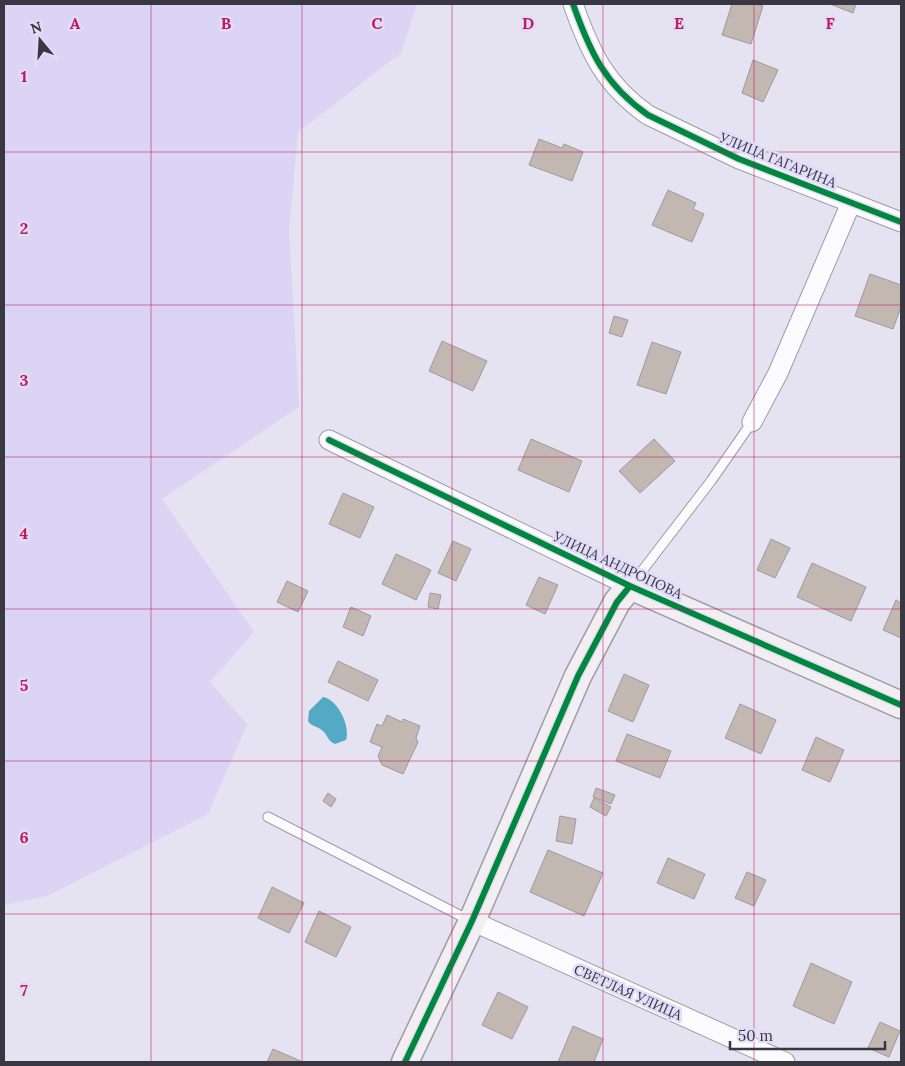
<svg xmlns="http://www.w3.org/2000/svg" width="905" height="1066" viewBox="0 0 905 1066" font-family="Lora,serif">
<rect width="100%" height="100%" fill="#e5e2f2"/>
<!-- green -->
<path fill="#dbd4f5" d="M 4,4 L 417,4 L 401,53 L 298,132 L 289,230 L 299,407 L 162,499 L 254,632 L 210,682 L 247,724 L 208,814 L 47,896 L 4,905 Z"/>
<!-- water -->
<path fill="#54a9c4" d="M 323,697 C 337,699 351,726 346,740 L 335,744 C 328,741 328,736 323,731 C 318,726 312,727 308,721 L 309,711 Z"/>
<!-- building -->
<path fill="#c3b7b1" stroke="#9f9a9e" d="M 732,4 L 755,4 L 763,6 L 751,44 L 722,35 Z
M 830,4 L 856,4 L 853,13 Z
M 753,60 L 778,70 L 763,102 L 742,93 Z
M 539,139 L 562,148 L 564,144 L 583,152 L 572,181 L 529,165 Z
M 668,190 L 696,203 L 693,209 L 704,214 L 692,242 L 652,225 Z
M 870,274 L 901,285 L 901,307 L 893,329 L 855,316 Z
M 614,316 L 628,320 L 622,337 L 609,333 Z
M 442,341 L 487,361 L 473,391 L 429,371 Z
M 652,342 L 681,352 L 666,394 L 637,385 Z
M 531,439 L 582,461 L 569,492 L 518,470 Z
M 654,439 L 675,461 L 640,493 L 619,471 Z
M 343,493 L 374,507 L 360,538 L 329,524 Z
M 771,539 L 790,548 L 775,578 L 757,570 Z
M 453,541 L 471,549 L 456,581 L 438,573 Z
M 396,554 L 431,570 L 416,600 L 382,584 Z
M 812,563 L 866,587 L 851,621 L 797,597 Z
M 539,577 L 558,585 L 545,614 L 526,605 Z
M 287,581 L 308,591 L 298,612 L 277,602 Z
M 430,593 L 441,595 L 438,609 L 428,607 Z
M 896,600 L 901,603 L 901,638 L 883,630 Z
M 351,607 L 371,616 L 363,636 L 343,627 Z
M 338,661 L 378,680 L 368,701 L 328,682 Z
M 624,674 L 649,685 L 633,722 L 608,711 Z
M 740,704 L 776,720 L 761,754 L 725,738 Z
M 387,715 L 402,722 L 403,719 L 420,726 L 416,738 L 418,742 L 403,774 L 382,765 L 378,756 L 382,747 L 370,742 L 377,724 L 382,726 Z
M 627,734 L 671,751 L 660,778 L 616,761 Z
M 816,737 L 844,750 L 830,782 L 802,770 Z
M 596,788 L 615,795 L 611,804 L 593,797 Z
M 328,793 L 336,799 L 331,807 L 323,801 Z
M 594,798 L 611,807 L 606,816 L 590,807 Z
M 560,816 L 576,819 L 572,844 L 556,841 Z
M 548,850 L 603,873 L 584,916 L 530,892 Z
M 668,858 L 705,874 L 694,899 L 657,883 Z
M 747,872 L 766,880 L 754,906 L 735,898 Z
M 272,887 L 304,903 L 289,933 L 258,918 Z
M 319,911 L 351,927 L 336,957 L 305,942 Z
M 811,963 L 852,982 L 834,1024 L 793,1006 Z
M 498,992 L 528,1007 L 512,1039 L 482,1025 Z
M 880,1022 L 900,1031 L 889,1057 L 868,1048 Z
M 573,1026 L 603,1039 L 594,1062 L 558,1062 Z
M 273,1049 L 303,1062 L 267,1062 Z"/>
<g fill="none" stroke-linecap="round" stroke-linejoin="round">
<defs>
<path id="lane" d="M 632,584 L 711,481 L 752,422
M 268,817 L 469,920"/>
<path id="street" d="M 573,4 C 590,52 605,85 648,115 L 739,159 L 901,222
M 752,422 L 778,373 L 851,203
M 329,440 L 630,586
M 472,921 L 785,1062"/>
<path id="secondary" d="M 405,1062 L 472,921 L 578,676 L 617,602 L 630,586 L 901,705"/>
</defs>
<!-- lane casing -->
<use href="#lane" stroke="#9e9ba7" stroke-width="11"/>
<!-- street casing -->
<use href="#street" stroke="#9e9ba7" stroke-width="21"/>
<!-- secondary casing -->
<use href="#secondary" stroke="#9e9ba7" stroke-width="29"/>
<!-- lane -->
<use href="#lane" stroke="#fbfbfd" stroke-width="9"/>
<!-- street -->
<use href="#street" stroke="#fbfbfd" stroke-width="19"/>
<!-- secondary -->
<use href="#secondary" stroke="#f2eef1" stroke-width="26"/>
<defs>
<path id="cycleway" d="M 573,4 C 590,52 605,85 648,115 L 739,159 L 901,222
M 329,440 L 630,586 L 901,705
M 405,1062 L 472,921 L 578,676 L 617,602 L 630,586"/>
</defs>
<!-- cycleway casing -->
<use href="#cycleway" stroke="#e1dcf8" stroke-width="9"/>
<!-- cycleway -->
<use href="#cycleway" stroke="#00873e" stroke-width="6"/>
</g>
<!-- grid -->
<path fill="none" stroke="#c2185b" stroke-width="1" stroke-opacity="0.55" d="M 151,4 L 151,1062M 302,4 L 302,1062M 452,4 L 452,1062M 603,4 L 603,1062M 754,4 L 754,1062M 4,152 L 901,152M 4,305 L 901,305M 4,457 L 901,457M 4,609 L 901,609M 4,761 L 901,761M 4,914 L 901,914"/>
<g text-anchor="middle" stroke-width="5" stroke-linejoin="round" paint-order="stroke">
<!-- street labels -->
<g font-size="14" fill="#393742" stroke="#e1dcf8">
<text transform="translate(778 160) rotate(22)" y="5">УЛИЦА ГАГАРИНА</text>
<text transform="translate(618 565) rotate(25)" y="5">УЛИЦА АНДРОПОВА</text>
<text transform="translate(628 992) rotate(24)" y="5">СВЕТЛАЯ УЛИЦА</text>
</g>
</g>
<g font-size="16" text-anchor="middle" font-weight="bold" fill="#c2185b" stroke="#e1dcf8" stroke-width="5" stroke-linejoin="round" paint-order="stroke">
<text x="75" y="29">A</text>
<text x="226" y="29">B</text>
<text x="377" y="29">C</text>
<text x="528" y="29">D</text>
<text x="679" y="29">E</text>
<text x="830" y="29">F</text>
<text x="24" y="82">1</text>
<text x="24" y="234">2</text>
<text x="24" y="386">3</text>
<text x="24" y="539">4</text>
<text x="24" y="691">5</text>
<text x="24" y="843">6</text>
<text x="24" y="996">7</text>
</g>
<!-- border -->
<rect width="905" height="1066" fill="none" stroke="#393742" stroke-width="10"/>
<!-- north arrow -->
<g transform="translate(40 40) rotate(342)" stroke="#e1dcf8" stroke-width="4" paint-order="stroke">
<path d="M0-4L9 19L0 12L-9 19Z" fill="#393742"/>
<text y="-8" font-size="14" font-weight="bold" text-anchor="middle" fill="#393742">N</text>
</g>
<!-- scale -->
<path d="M730 1041v8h155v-8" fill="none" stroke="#393742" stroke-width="2.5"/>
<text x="738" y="1041" font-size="15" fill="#393742" stroke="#e1dcf8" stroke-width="4" paint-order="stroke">50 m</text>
</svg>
